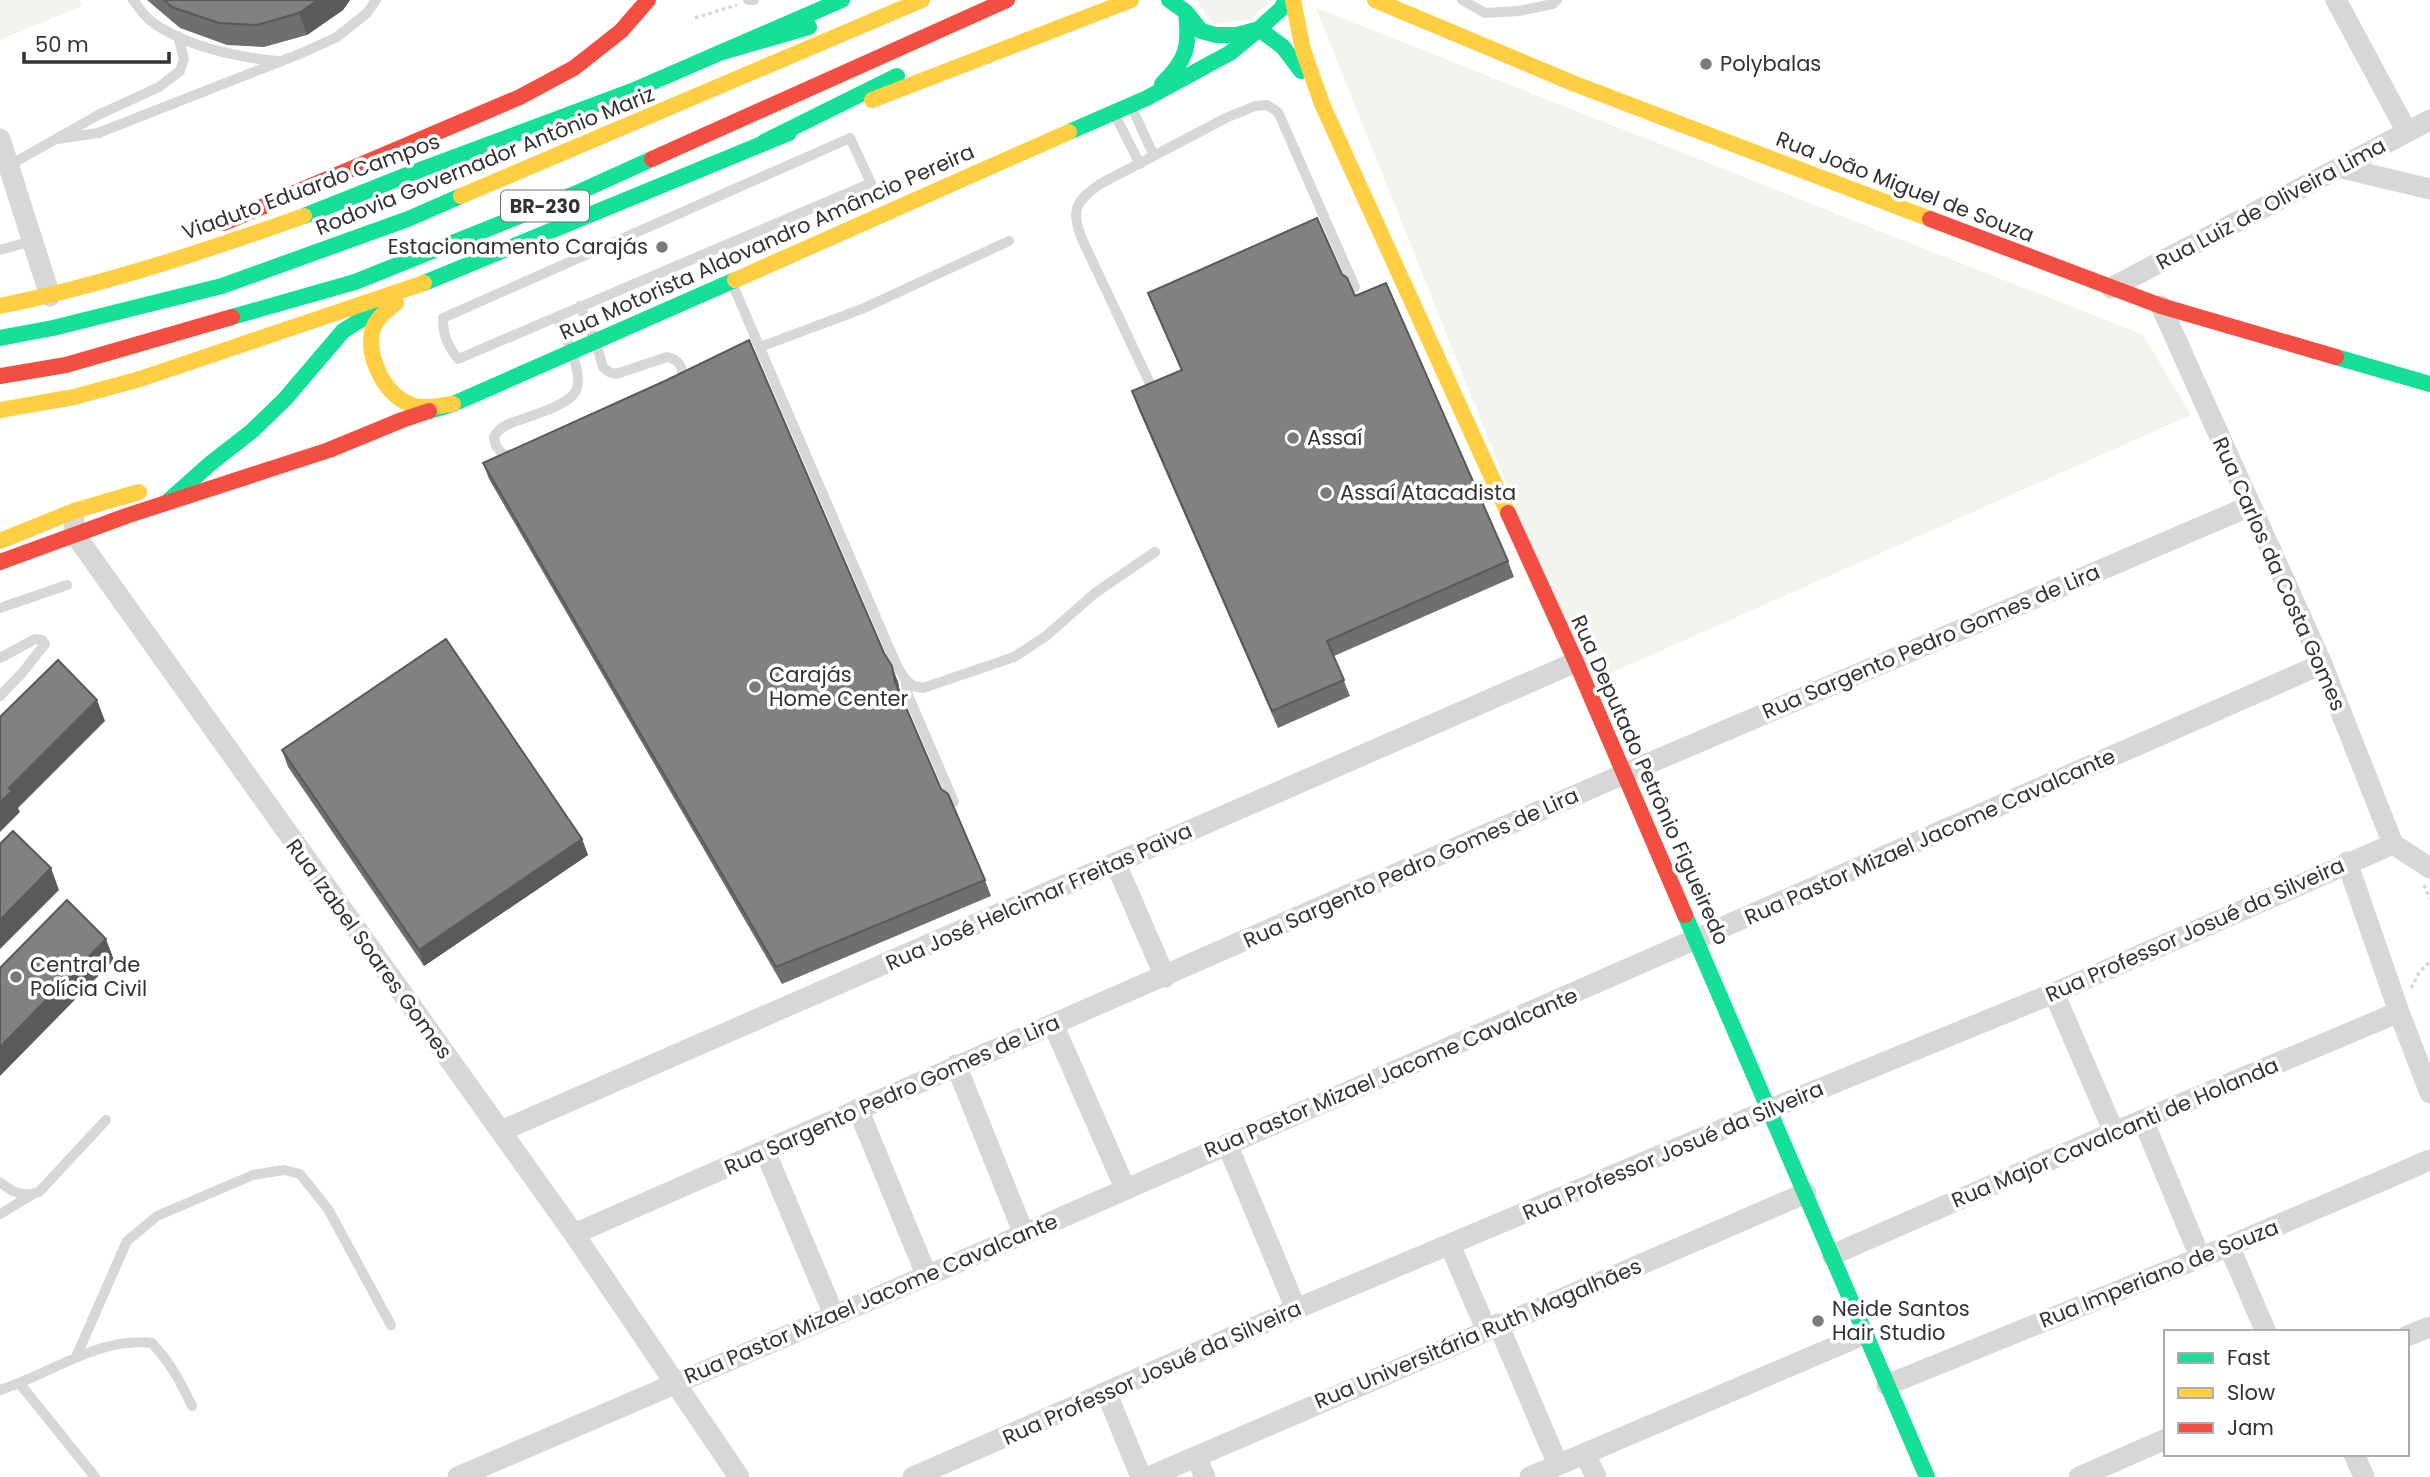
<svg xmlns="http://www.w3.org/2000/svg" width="2430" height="1477" viewBox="0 0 2430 1477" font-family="Poppins,sans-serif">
<rect width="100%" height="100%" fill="#fff"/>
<!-- green -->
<path fill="#f1f5ed" d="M 0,0 L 80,0 L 82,6 L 0,40 Z
M 1196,0 L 1272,0 L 1251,19 L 1212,24 Z
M 1316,8 L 2143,335 L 2191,415 L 1586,684 Z"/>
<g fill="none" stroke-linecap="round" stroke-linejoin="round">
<!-- path -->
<path stroke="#d6d6d6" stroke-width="3.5" stroke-dasharray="3.5 3.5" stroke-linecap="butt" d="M 695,18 L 737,5
M 2424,885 L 2430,899
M 2411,988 L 2420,971 L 2430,962"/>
<!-- lane -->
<path stroke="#d7d7d7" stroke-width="10" d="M 133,0 C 139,7 144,16 151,21 C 183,46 237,57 277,61
M 748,0 L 754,0
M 1462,0 L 1485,13 L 1519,11 L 1553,4 L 1557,0
M 1132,108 L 1154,156
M 1115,115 L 1140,164
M 850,138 L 871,183 L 458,359 C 447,345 443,335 443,318 Z
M 57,139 L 98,133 L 302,53 L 337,37 L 367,13 L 376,0
M 10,165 L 98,115 L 159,87 L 180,71 L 184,59 L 178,36
M 0,250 L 32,241
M 732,283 L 897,666 L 905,679 L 913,686 L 923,688 L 1014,657 L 1046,636 L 1095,593 L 1155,552
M 580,306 L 595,340 L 603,367 L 609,372 L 616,374 L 667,357 C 680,360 684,368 682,381 L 678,384
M 760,347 L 862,309 L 1009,241
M 1153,390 L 1082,239 C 1070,210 1076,201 1100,184 L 1226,118 L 1255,106 L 1267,105 L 1278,112 L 1355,287
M 515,454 L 503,455 L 496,446 L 494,437 C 499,427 509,423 520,420 C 536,414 562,407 574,394 C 587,378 564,334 557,317
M 0,608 L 67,585
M 0,658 L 35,639 L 42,640 L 45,644 L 22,673 L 0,696
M 905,679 L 908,695 L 954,802
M 0,1182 C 12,1192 23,1198 39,1192 L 106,1120
M 0,1214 L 30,1196
M 76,1357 L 127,1241 L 157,1216 L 253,1175 L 284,1170 L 300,1174 L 328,1209 L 391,1325
M 20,1384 L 95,1477
M 0,1390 C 51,1374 97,1337 152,1343 C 170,1362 181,1383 192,1406"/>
<!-- street -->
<path stroke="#d7d7d7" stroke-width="21" d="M 2336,0 L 2407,132
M 0,139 L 50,296
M 2342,168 L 2430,189
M 2111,288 L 2430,120
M 2161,306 L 2322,664 L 2393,844
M 74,521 L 76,536 L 574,1234 L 739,1477
M 2393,844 L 2430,868
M 2347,862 L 2399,1012 L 2430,1093
M 1116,864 L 1165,977
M 2054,993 L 2114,1132
M 1053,1024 L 1125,1188
M 956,1065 L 1024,1234
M 858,1109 L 926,1274
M 2143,1120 L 2200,1257
M 501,1131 L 1576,662
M 1227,1144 L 1296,1309
M 765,1151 L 834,1315
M 574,1234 L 1624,774 L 2250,506
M 1450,1245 L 1486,1329
M 2229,1246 L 2266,1332
M 1832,1255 L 2114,1132 L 2399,1012
M 1498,1324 L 1558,1465
M 2407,1336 L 2430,1327
M 1887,1385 L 2229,1246 L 2430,1160
M 1107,1394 L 1141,1477
M 1585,1454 L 1596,1477
M 2354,1454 L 2364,1477
M 1196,1457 L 1205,1477
M 458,1477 L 1024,1234 L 2322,664
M 913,1477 L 1296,1309 L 1768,1110 L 2054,993 L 2393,844
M 1149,1477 L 1806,1193
M 1530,1477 L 1865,1334
M 2079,1477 L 2166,1439"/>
<!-- fast -->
<path stroke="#16e098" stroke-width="16" d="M 1169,0 L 1186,12 L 1201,31 L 1216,35 L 1237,35 L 1259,29 L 1281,9 L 1286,0
M 719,53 L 809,27
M 1162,84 C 1187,60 1190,46 1186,12
M 1069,132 L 1147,98 L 1230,53 L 1259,29 L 1283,47 L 1301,71
M 764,142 L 897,76
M 304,216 L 412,173 L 632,91 L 842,0
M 424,283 L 789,133
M 232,317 L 355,282 L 577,193 L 652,159
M 0,338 L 53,328 L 222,286 L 408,219 L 461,196
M 2336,357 L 2430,384
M 429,411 L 453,404 L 735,280
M 166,503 L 211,463 L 252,431 L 285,399 L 343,331 L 375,311
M 1685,915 L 1927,1477"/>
<!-- slow -->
<path stroke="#ffcf43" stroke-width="16" d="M 1293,0 L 1303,50 L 1322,104 L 1508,513
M 1375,0 L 1575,84 L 1930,219
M 872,100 L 1131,0
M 461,196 L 922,0
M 735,280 L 1069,132
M 396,303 C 386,311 375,319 372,332 C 366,359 387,399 415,406 C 427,409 441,405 453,404
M 0,306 C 103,285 205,251 304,216
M 0,410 L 74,397 L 140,379 L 424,283
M 0,541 L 74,511 L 139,492"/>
<!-- jam -->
<path stroke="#f24e42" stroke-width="16" d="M 652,159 L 1007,0
M 1930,219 L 2161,306 L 2336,357
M 224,223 L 520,97 L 574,68 L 621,31 L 648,0
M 0,376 L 66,365 L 232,317
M 1508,513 L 1576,662 L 1685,915
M 0,562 L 129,515 L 329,450 L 402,420 L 429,411"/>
</g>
<!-- wall -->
<path fill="#6f6f6f" d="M 147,0 L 350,0 L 343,10 L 307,35 L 264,47 L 227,45 L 180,28 Z
M 1342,274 L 1508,561 L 1514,577 L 1334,656 L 1350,696 L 1278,728 L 1138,408 L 1132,391 L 1181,370 L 1148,293 Z
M 483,463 L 884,653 L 898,682 L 900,693 L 941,789 L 985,880 L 991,896 L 782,984 L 489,479 Z
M 282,750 L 582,839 L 588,855 L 424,966 L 288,767 Z"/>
<!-- shaded-wall -->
<path fill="#5a5a5a" d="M 318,0 L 350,0 L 343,10 L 307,35 L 299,13 Z
M 892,666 L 898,682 L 901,698 L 895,682 Z
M 97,700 L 105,721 L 18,808 L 20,812 L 0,832 L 0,802 L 9,788 Z
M 582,839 L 588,855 L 424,966 L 419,950 Z
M 51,868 L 59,890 L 0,949 L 0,920 Z
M 106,939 L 114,960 L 0,1076 L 0,1047 Z"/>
<!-- building -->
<path fill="#818181" stroke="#5a5a5a" stroke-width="2" d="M 164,0 L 318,0 L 299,13 L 257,25 L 219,23 L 172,7 Z
M 1317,218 L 1342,274 L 1347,278 L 1355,296 L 1386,283 L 1508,561 L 1327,641 L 1344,680 L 1272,711 L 1132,391 L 1182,370 L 1148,293 Z
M 749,340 L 884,653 L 892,666 L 895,682 L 941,789 L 948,794 L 985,880 L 776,967 L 483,463 L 667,380 Z
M 446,639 L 582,839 L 419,950 L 282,750 Z
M 58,660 L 97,700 L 9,788 L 12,791 L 0,802 L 0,717 Z
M 13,831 L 51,868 L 0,920 L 0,844 Z
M 67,900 L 106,939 L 0,1047 L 0,968 Z"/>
<!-- markers -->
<g fill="#7a7a7a" stroke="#fff" stroke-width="2.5">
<circle cx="1706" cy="64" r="7"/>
<circle cx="662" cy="247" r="7"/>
<circle cx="1293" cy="438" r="7"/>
<circle cx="1326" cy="493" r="7"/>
<circle cx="755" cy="687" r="7"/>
<circle cx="16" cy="977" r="7"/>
<circle cx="1818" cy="1321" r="7"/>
</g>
<g text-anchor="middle" stroke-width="7" stroke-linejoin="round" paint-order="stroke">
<!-- shield labels -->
<rect fill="#fff" stroke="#707070" stroke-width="2" x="501" y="190.5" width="88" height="31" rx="5"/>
<g font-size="19" font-weight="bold" fill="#333">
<text x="545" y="213">BR-230</text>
</g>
<!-- poi labels -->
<g font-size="21" fill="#333" stroke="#fff" text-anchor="start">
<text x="1720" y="71">Polybalas</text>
<text x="648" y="254" text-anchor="end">Estacionamento Carajás</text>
<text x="1307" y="445">Assaí</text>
<text x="1340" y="500">Assaí Atacadista</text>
<text x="769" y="682">Carajás<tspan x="769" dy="24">Home Center</tspan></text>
<text x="30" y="972">Central de<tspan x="30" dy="24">Polícia Civil</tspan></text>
<text x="1832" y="1316">Neide Santos<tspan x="1832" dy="24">Hair Studio</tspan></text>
</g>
<!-- street labels -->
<g font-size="21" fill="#333" stroke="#fff">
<text transform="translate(485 161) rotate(-22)" y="7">Rodovia Governador Antônio Mariz</text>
<text transform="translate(311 187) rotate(-20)" y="7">Viaduto Eduardo Campos</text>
<text transform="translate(1905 187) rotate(21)" y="7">Rua João Miguel de Souza</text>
<text transform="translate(2271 204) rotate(-28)" y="7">Rua Luiz de Oliveira Lima</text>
<text transform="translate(767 242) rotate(-24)" y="7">Rua Motorista Aldovandro Amâncio Pereira</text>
<text transform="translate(2279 574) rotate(66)" y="7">Rua Carlos da Costa Gomes</text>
<text transform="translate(1931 642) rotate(-23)" y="7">Rua Sargento Pedro Gomes de Lira</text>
<text transform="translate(1650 780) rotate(66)" y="7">Rua Deputado Petrônio Figueiredo</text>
<text transform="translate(1930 837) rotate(-24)" y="7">Rua Pastor Mizael Jacome Cavalcante</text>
<text transform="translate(1411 868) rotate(-24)" y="7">Rua Sargento Pedro Gomes de Lira</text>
<text transform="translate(1039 897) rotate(-24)" y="7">Rua José Helcimar Freitas Paiva</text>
<text transform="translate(2195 930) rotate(-24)" y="7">Rua Professor Josué da Silveira</text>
<text transform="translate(369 949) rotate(54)" y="7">Rua Izabel Soares Gomes</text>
<text transform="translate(1391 1073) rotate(-23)" y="7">Rua Pastor Mizael Jacome Cavalcante</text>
<text transform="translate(892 1095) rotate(-24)" y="7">Rua Sargento Pedro Gomes de Lira</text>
<text transform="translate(2115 1133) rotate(-23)" y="7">Rua Major Cavalcanti de Holanda</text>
<text transform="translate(1673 1151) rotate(-23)" y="7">Rua Professor Josué da Silveira</text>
<text transform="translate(2159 1274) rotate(-22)" y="7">Rua Imperiano de Souza</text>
<text transform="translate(871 1299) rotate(-23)" y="7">Rua Pastor Mizael Jacome Cavalcante</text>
<text transform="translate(1478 1334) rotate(-23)" y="7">Rua Universitária Ruth Magalhães</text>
<text transform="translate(1152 1373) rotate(-24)" y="7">Rua Professor Josué da Silveira</text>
</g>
</g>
<!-- legend -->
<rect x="2164" y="1330" width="245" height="126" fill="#ffffff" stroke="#adadad" stroke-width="2"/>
<rect x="2178" y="1353" width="35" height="10" fill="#16e098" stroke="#adadad" stroke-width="2"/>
<text x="2227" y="1365" font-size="21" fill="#333333">Fast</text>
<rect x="2178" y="1388" width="35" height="10" fill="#ffcf43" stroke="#adadad" stroke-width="2"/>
<text x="2227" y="1400" font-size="21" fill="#333333">Slow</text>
<rect x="2178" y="1423" width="35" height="10" fill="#f24e42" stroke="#adadad" stroke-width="2"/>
<text x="2227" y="1435" font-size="21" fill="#333333">Jam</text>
<!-- scale -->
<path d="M24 52v10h145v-10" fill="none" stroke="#333333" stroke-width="3.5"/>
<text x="35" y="52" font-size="21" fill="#333333" stroke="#ffffff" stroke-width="5" paint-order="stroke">50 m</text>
</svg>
